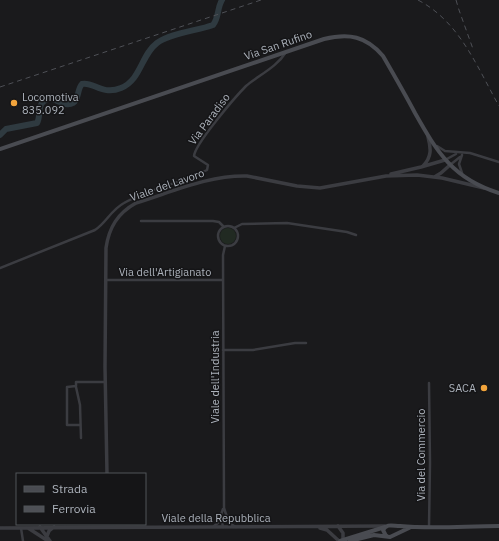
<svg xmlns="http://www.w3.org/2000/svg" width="499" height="541" viewBox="0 0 499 541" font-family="'IBM Plex Sans',sans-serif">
<rect width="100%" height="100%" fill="#1a1a1c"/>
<!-- green -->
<path fill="#212a22" d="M220 236a8 8 0 1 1 16 0a8 8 0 1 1-16 0Z"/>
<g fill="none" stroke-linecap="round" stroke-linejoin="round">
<!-- river -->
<path stroke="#2f3a40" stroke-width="6" d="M 0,135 L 6,129 L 37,123 C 41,117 37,107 43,102 C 52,92 63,109 73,103 C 79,100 77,89 82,84 C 93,81 102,96 121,88 C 141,80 141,55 157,43 C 171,33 196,31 213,25 C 219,18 217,8 222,0"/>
<!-- minor -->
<path stroke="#3b3c41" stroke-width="2.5" d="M 437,146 L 445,151 L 470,153 L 499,162
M 445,160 L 456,154
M 450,165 L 460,157
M 462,173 L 459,164 L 462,155
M 141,221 L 213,221 L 219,222 L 224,227
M218 236a10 10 0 1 1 20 0a10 10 0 1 1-20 0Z
M 234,228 L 242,224 L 287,223 L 347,232 L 356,235
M 225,246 L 223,255 L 224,508 L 229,523 L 236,527
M 0,268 L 95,230 C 106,223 111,210 124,203 C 150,188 180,184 207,170 L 208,165 L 194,156 C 195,144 236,96 246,86 C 259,75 277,67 286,52
M 106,280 L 223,280
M 223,350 L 253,350 L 295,343 L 306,343
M 76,387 L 80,405 L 81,438
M 80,425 L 67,425 L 67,387 L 76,386 L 76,382 L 105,382
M 221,517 L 223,527
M 214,526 L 218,523 L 223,509
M 429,527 L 430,463 L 429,383
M 21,528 L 23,541"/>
<!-- tertiary -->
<path stroke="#3b3c41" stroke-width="3.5" d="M 423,166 C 432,157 431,148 428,137
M 391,174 L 421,167 L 445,160
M 436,176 L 441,173 L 450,165
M 107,474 L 105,367 L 106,248 C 109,227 118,213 136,203 C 172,192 209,175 247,176 L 297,186 L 320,188 L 386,176 L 417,175 L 442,178 L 484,188
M 338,526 L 343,533 L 343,541
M 40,527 L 50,541
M 0,528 L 385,526
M 28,528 L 48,541
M 320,528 L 327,530 L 339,541
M 47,536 L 49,531 L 54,527"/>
<!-- secondary -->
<path stroke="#494b51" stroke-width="4" d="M 0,149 L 324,39 C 349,33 366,36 383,56 C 394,75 405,94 415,113 C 437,152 453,179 499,193
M 386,536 L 383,530 C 387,523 393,526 400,526 C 432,529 466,526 499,526
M 340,541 L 385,527
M 350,541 L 374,535 L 390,537 L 409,528"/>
<!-- rail -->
<path stroke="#4e5056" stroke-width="1" stroke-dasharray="5 4" stroke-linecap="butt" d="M 418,0 C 460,22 477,67 499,106
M 456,0 L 459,10 L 473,49
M 0,87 L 261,0"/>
</g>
<!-- markers -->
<g fill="#f2a43c" stroke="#151517" stroke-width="1.5">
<circle cx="14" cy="103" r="4"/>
<circle cx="484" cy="388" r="4"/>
</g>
<g text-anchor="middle" stroke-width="3" stroke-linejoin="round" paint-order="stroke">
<!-- street labels -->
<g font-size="11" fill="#acb2bb" stroke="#151517">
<text transform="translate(278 45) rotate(-19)" y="4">Via San Rufino</text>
<text transform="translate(209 119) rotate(-53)" y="4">Via Paradiso</text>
<text transform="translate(167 185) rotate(-19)" y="4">Viale del Lavoro</text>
<text x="165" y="276">Via dell'Artigianato</text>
<text transform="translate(215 377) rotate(-90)" y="4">Viale dell'Industria</text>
<text transform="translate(421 455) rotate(-90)" y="4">Via del Commercio</text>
<text x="216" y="522">Viale della Repubblica</text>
</g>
<!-- poi labels -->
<g font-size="11" fill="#acb2bb" stroke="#151517" text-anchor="start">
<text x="22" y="101">Locomotiva<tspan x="22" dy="13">835.092</tspan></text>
<text x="476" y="392" text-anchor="end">SACA</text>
</g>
</g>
<!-- legend -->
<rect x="16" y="473" width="130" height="52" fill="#151517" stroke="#515459"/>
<rect x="24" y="486" width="20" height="6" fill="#494b51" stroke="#515459"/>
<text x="52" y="493" font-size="12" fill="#acb2bb">Strada</text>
<rect x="24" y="506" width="20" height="6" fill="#4e5056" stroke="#515459"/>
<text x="52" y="513" font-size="12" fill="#acb2bb">Ferrovia</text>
</svg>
